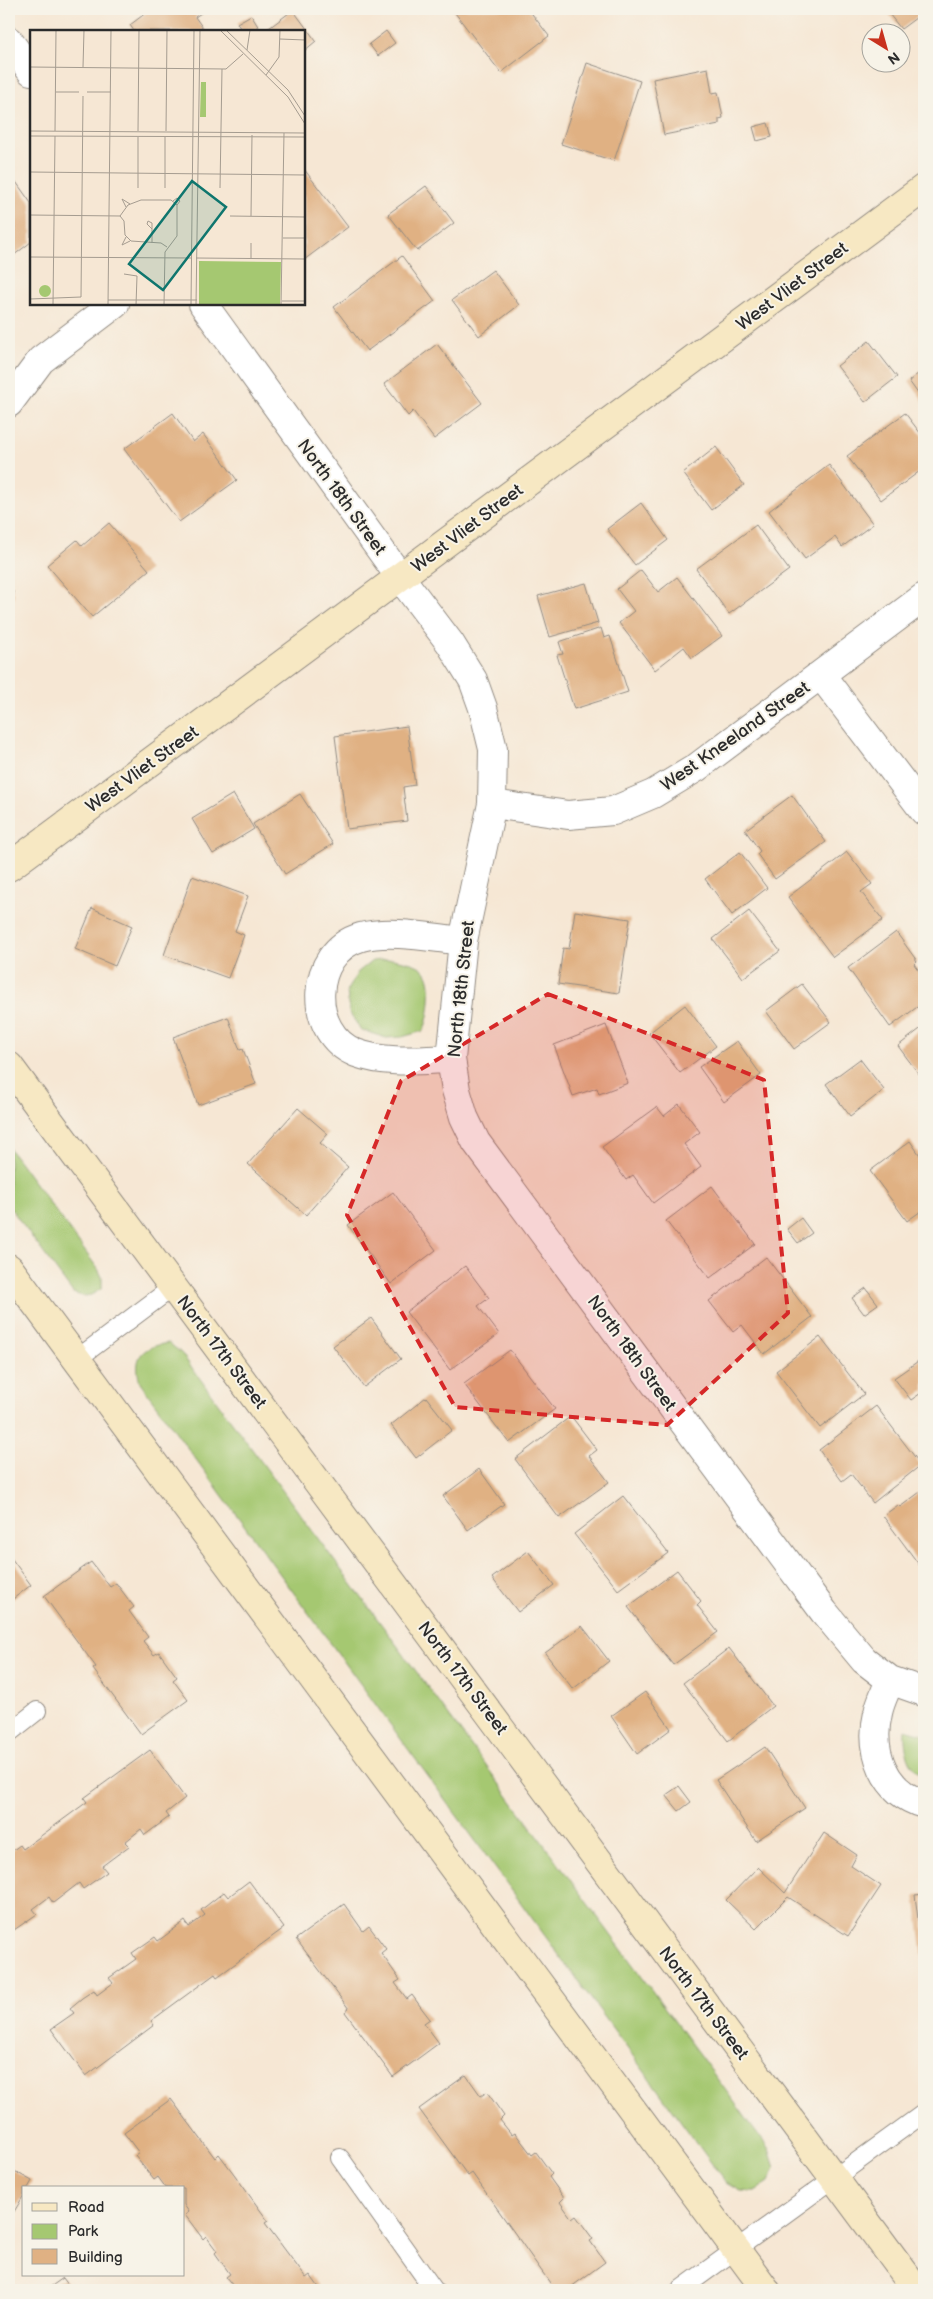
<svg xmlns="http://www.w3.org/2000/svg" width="933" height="2299" viewBox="0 0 933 2299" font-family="'Balsamiq Sans',sans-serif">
<rect width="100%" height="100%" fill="#f7f3e8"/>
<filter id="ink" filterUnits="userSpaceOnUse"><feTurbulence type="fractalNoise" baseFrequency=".02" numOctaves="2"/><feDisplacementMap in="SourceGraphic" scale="10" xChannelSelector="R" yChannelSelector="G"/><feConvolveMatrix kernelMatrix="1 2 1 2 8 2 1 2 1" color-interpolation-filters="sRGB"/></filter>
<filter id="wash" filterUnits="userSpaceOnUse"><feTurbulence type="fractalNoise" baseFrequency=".0096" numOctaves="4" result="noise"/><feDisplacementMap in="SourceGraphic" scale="20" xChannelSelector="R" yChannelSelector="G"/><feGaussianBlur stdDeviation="1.12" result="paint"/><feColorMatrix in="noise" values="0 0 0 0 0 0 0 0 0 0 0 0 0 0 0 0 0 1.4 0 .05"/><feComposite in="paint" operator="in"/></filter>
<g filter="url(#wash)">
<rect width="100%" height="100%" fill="#f6e7d4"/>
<!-- green -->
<path fill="#a5c871" stroke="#687a4e" d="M 392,959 C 423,964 432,968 430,1001 C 429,1012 428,1021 423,1031 L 402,1037 L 386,1038 L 361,1030 L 349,1012 L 347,990 L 358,972 L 372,961 Z
M 9,1148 L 98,1269 L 102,1277 L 102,1288 C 90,1297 86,1298 73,1293 L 9,1206 Z
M 169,1343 L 181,1353 L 769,2149 L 775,2168 L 769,2182 L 755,2191 L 740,2191 L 726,2183 L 140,1383 C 133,1356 141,1347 169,1343 Z
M 905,1729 L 924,1734 L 924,1776 C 907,1767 904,1746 905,1729 Z"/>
<g id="blocks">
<!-- building -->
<path fill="#e0b183" d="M 151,9 L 207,9 L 195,17 L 205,31 L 134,31 L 130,25 Z
M 452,9 L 531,9 L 529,10 L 549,36 L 501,73 Z
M 885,9 L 924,9 L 924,12 L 901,29 Z
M 293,10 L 316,41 L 304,51 L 304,31 L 265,31 Z
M 251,15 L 259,28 L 254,31 L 242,31 L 237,23 Z
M 386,31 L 395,43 L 378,56 L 369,44 Z
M 587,63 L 640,81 L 614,161 L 561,144 Z
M 708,68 L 712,93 L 718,92 L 723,118 L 719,119 L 719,124 L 664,135 L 653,79 Z
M 768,123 L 772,137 L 757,141 L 753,127 Z
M 304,169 L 348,227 L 304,260 Z
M 9,172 L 31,203 L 31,242 L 9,259 Z
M 426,186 L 454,223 L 417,251 L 388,214 Z
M 402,256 L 435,301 L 367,351 L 334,307 Z
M 493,270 L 519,305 L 479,336 L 452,300 Z
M 869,341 L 897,377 L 865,402 L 837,366 Z
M 437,344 L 482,403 L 434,439 L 413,411 L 408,416 L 384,384 Z
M 924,369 L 924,402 L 909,381 Z
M 173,413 L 193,442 L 203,434 L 237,480 L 179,522 L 124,449 Z
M 905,413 L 924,438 L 924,468 L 881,500 L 847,456 Z
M 716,447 L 744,485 L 711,510 L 683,473 Z
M 829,465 L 873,524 L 842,547 L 835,537 L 805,559 L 769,511 Z
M 641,503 L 668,540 L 635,565 L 607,529 Z
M 109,523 L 149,570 L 92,617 L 47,565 L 77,540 L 82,546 Z
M 756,525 L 789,570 L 729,614 L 696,569 Z
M 641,570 L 658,592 L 677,577 L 722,636 L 692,658 L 684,647 L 655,670 L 619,623 L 634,611 L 617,589 Z
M 586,583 L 598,623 L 550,637 L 538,596 Z
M 9,592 L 14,592 L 10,626 L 9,625 Z
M 601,628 L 604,638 L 610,636 L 628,692 L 574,709 L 557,655 L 563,654 L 559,642 Z
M 407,726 L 415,785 L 403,787 L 407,821 L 347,829 L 335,736 Z
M 233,794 L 254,829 L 213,854 L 192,819 Z
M 300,794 L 333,844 L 285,874 L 253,824 Z
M 792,795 L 826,842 L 775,879 L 757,854 L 760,851 L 745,830 Z
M 740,852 L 767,888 L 732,915 L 705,879 Z
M 847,852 L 872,884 L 861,892 L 883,920 L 833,957 L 788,897 Z
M 192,876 L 248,896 L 235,931 L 244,935 L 228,978 L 164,955 Z
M 92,908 L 132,926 L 115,966 L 75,949 Z
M 575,911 L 630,919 L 619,993 L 558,984 L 563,948 L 569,949 Z
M 749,911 L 780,951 L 743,978 L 713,939 Z
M 896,932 L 917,961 L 914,964 L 924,978 L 924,1002 L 890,1027 L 848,968 Z
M 802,984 L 831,1022 L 794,1049 L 766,1011 Z
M 685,1005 L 716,1046 L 680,1073 L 649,1033 Z
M 228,1017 L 240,1050 L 243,1049 L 256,1084 L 198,1105 L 173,1037 Z
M 606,1025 L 628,1083 L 599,1094 L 597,1088 L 573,1096 L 554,1045 Z
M 924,1026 L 924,1081 L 898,1046 Z
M 737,1041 L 761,1075 L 724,1102 L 699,1067 Z
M 860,1059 L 884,1090 L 850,1116 L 826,1084 Z
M 679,1104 L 700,1132 L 684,1144 L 701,1167 L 653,1203 L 633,1175 L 626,1180 L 602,1147 L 657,1107 L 664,1116 Z
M 298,1108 L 328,1134 L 320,1143 L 348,1167 L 306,1215 L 248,1164 Z
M 910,1141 L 924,1161 L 924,1209 L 907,1221 L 870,1171 Z
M 712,1186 L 755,1244 L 710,1278 L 666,1221 Z
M 393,1192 L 436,1250 L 391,1284 L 348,1225 Z
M 801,1218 L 812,1233 L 798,1243 L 787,1229 Z
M 766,1257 L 812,1317 L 764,1354 L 742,1325 L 733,1332 L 709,1301 Z
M 465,1266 L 489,1298 L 478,1306 L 499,1334 L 450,1370 L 406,1312 Z
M 866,1288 L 878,1304 L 864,1314 L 852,1298 Z
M 371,1318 L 401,1359 L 364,1387 L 333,1346 Z
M 820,1337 L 864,1394 L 820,1428 L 776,1371 Z
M 510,1350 L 555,1409 L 509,1443 L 464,1384 Z
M 924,1357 L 924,1391 L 911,1400 L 894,1378 Z
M 426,1397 L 452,1430 L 416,1458 L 391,1425 Z
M 876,1406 L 921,1465 L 873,1503 L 851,1474 L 842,1481 L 819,1450 Z
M 571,1416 L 597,1450 L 589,1456 L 609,1482 L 559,1518 L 515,1459 Z
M 479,1469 L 504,1504 L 468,1530 L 443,1496 Z
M 924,1489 L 924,1563 L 920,1566 L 883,1516 L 898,1505 L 900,1507 Z
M 623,1496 L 668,1553 L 618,1590 L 574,1534 Z
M 528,1551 L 554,1585 L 518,1612 L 492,1578 Z
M 9,1555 L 31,1585 L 9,1602 Z
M 91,1562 L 110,1587 L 116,1583 L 134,1607 L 129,1611 L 148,1637 L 143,1641 L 154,1655 L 159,1652 L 177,1677 L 173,1680 L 188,1700 L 141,1734 L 93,1669 L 96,1667 L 44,1596 Z
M 677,1570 L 701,1601 L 697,1605 L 718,1632 L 673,1665 L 628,1607 Z
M 582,1626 L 609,1661 L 573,1689 L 545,1653 Z
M 729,1648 L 773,1706 L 728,1741 L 683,1683 Z
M 645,1692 L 671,1729 L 637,1754 L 611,1716 Z
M 765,1747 L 805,1808 L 756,1841 L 716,1780 Z
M 150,1750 L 185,1798 L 166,1813 L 169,1817 L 145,1835 L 141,1829 L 125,1842 L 129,1846 L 102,1866 L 107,1872 L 83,1889 L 79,1883 L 53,1903 L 49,1897 L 33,1909 L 37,1914 L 14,1930 L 12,1926 L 9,1928 L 9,1853 L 20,1845 L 23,1849 L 87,1802 L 84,1798 Z
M 679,1786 L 691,1802 L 679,1811 L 666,1795 Z
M 824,1833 L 857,1855 L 851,1866 L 881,1886 L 848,1936 L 788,1897 L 756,1929 L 726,1900 L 758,1867 L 785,1893 Z
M 249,1881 L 284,1928 L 217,1977 L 215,1974 L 170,2007 L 151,2021 L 154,2025 L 86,2076 L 51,2029 L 74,2013 L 70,2008 L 82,1998 L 94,1990 L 97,1995 L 113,1983 L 109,1978 L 136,1959 L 132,1953 L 155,1937 L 158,1941 L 185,1921 L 189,1927 L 205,1915 L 201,1910 L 224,1892 L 228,1897 Z
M 924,1894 L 924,1959 L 923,1959 L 915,1895 Z
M 344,1904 L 363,1931 L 369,1926 L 386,1949 L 381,1953 L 400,1980 L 395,1983 L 407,1999 L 412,1995 L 423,2010 L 430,2019 L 424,2023 L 439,2043 L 393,2077 L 345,2012 L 349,2009 L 296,1939 Z
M 466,2075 L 481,2096 L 487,2092 L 504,2116 L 500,2120 L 512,2135 L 515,2133 L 532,2155 L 536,2152 L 552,2174 L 549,2177 L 564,2198 L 560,2202 L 572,2219 L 576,2216 L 593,2239 L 590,2241 L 605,2262 L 567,2290 L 555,2290 L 472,2173 L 468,2176 L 419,2109 Z
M 171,2099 L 215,2158 L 219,2154 L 234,2174 L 268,2221 L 265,2223 L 306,2278 L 310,2275 L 321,2290 L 236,2290 L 226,2277 L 230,2274 L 215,2253 L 217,2251 L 206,2236 L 203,2239 L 185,2215 L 189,2212 L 184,2205 L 184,2188 L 166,2188 L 158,2177 L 154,2180 L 135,2156 L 139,2153 L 124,2133 Z
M 9,2168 L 32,2181 L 28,2188 L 24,2188 L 24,2195 L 9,2220 Z
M 63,2278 L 72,2290 L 46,2290 Z"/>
</g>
</g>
<g filter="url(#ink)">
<use href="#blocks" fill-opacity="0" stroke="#908980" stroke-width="1"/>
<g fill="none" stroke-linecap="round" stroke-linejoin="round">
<defs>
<path id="lane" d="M 77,1359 L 173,1287
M 9,1733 L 37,1711
M 340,2158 L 434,2290
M 680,2290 L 924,2113"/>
<path id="street" d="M 9,41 L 31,71
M 203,304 L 400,577 L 450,643 L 473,680 L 483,708 L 493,749 L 492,804 L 463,941 L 451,1059 L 456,1090 L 464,1117 L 476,1142 L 824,1612 L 864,1660 L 890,1680 L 924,1692
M 9,403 L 41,360 L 115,304
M 821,675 L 924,811
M 492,804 L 568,815 L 613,811 L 653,794 L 696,768 L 924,597
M 451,1059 C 421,1060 385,1064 356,1053 C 306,1033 309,952 361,937 C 391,929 432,938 463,941
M 890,1680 C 886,1691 880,1702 878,1713 C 869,1751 884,1793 924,1804"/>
<path id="secondary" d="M 9,867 L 924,188
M 9,1066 L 917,2290
M 9,1268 L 766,2290"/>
</defs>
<!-- lane casing -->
<use href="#lane" stroke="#908980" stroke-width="20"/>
<!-- street casing -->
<use href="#street" stroke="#908980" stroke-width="30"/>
<!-- secondary casing -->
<use href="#secondary" stroke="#908980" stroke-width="30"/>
<!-- lane -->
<use href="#lane" stroke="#fff" stroke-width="18"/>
<!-- street -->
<use href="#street" stroke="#fff" stroke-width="28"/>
<!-- secondary -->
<use href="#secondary" stroke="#f7e8c3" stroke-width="28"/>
</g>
</g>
<!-- marked area -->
<path fill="#d62828" fill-opacity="0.2" stroke="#d62828" stroke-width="4" stroke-dasharray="10 6" stroke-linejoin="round" d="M 548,994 L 764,1080 L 788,1313 L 667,1425 L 455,1407 L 347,1215 L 401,1081 Z"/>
<g text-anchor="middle" stroke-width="4" stroke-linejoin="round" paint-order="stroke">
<!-- street labels -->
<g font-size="18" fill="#2b2b2b" stroke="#f7f3e8">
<text transform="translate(792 286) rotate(-37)" y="6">West Vliet Street</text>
<text transform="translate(342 497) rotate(54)" y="6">North 18th Street</text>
<text transform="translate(467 528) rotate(-37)" y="6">West Vliet Street</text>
<text transform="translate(735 736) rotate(-35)" y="6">West Kneeland Street</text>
<text transform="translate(142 769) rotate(-36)" y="6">West Vliet Street</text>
<text transform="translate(461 989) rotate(-84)" y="6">North 18th Street</text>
<text transform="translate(222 1352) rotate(53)" y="6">North 17th Street</text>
<text transform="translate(632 1353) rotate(54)" y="6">North 18th Street</text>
<text transform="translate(463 1678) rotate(53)" y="6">North 17th Street</text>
<text transform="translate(704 2003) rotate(53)" y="6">North 17th Street</text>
</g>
</g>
<!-- overview -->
<g transform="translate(30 30)">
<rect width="275" height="275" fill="#f6e7d4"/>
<path d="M 171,52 L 176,52 L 176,87 L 170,87 ZM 169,231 L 251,232 L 250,275 L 169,275 ZM9 261a6 6 0 1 1 12 0a6 6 0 1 1-12 0Z" fill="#a5c871"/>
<path fill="none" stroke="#a59c90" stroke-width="1" d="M 190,0 L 258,67 L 275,94M 196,0 L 258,60 L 275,86M 250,9 L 275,10M 217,20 L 220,0M 0,37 L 196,39 L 213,24M 53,37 L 54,0M 236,45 L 249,27 L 250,0M 26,62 L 49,62M 57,62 L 81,62M 0,101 L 275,103M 25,101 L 26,0M 108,101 L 109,0M 136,101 L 137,0M 0,106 L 275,107M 0,142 L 275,145M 108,158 L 108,107M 135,158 L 135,107M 190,158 L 192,39M 96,177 L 92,169 L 100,174M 0,185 L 90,186M 90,186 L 94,191 L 95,205 L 101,211 L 131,213 L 137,217M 90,186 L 98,175 L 111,170 L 141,170 L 147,175M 200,186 L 275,187M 221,186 L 222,105M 122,199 L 117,194 L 118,191 L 122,193 L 122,213M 96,207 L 92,215 L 100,211M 253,208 L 275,208M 0,227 L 161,228M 166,228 L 275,229M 221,229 L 221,213M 94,244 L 107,246 L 106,275M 0,269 L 51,267 L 53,66M 78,270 L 167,270M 252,271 L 275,271M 23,275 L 25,106M 78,275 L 81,0M 134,275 L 135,222 L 147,206 L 147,175 L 150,171 L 147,168 L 143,171M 161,275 L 164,0M 166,275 L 170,0M 251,275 L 254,103"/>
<path fill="#0f766e" fill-opacity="0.15" stroke="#0f766e" stroke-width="2.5" d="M 162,151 L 196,177 L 133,260 L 99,234 Z"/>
<rect width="275" height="275" fill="none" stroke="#2b2b2b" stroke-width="2.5"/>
</g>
<!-- margin -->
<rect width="933" height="2299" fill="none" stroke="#f7f3e8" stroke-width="30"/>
<!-- legend -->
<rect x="22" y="2186" width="162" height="90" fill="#f7f3e8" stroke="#a5a39c"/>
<rect x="32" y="2203" width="25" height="8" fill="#f7e8c3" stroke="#a5a39c"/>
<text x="68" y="2212" font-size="15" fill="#2b2b2b">Road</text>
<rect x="32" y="2224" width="25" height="15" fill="#a5c871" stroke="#a5a39c"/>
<text x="68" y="2236" font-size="15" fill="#2b2b2b">Park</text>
<rect x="32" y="2249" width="25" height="15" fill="#e0b183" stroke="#a5a39c"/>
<text x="68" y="2262" font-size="15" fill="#2b2b2b">Building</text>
<!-- north arrow -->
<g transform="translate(886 48) rotate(143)"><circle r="24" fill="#f7f3e8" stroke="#a5a39c"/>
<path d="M0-4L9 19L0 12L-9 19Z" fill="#c8321e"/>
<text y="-8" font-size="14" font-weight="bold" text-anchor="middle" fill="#2b2b2b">N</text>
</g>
</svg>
